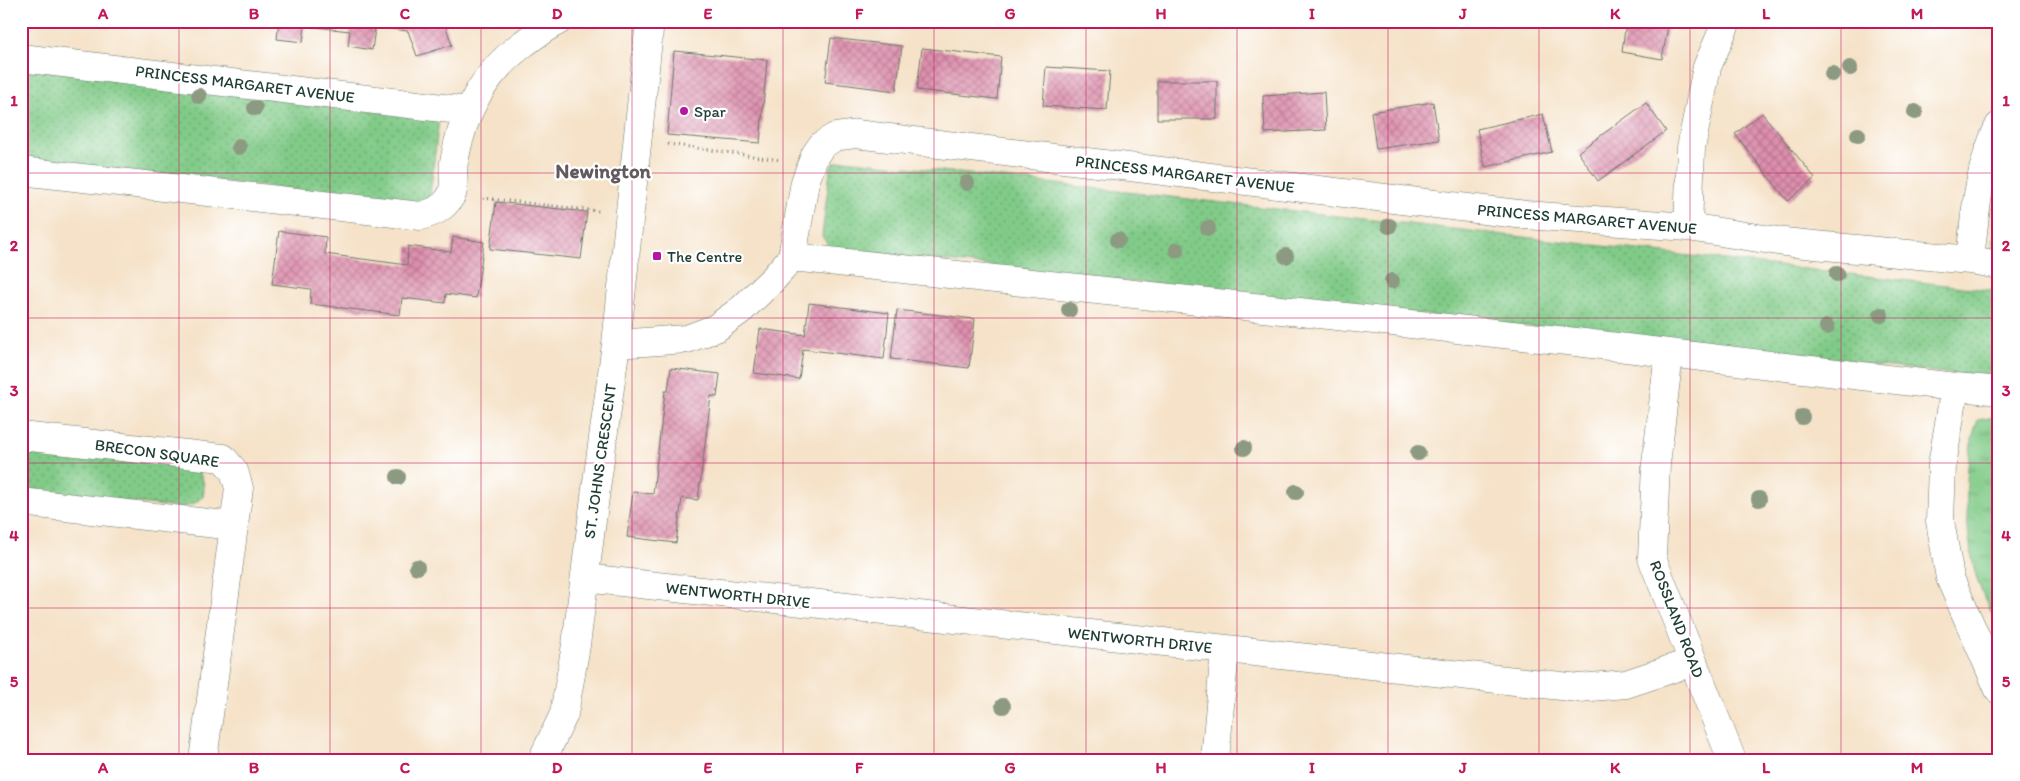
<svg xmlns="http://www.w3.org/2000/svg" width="2020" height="781" font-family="Itim,sans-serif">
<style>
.grass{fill:url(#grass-dots);stroke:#50845e}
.park{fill:url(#park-tufts);stroke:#50845e}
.building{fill:url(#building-cross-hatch)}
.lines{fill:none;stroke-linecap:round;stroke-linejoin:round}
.minor-casing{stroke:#6a7768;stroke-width:29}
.path{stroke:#6a7768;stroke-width:3;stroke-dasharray:1 4;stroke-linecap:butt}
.minor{stroke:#fff;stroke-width:28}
.tree{fill:#8d9a82}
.grid{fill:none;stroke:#c2185b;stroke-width:1;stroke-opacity:0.55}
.poi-dot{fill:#b5179e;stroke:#fff;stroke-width:2}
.labels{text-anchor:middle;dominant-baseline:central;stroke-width:4.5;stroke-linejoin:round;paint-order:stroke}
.street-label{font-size:16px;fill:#1f3d34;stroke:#fff}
.poi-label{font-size:16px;fill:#1f3d34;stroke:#fff;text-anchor:start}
.district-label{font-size:21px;font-weight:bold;fill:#625a5e;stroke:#fff}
.neatline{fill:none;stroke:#c2185b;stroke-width:2}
.grid-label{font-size:16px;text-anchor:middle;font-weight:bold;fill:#c2185b}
</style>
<defs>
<pattern id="grass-dots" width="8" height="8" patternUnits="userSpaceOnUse" patternTransform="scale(1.25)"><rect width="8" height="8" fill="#81cb88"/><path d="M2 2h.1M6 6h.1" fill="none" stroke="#69a670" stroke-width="1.8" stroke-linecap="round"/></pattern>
<pattern id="park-tufts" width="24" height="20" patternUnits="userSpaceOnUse" patternTransform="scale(1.25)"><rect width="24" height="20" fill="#81cb88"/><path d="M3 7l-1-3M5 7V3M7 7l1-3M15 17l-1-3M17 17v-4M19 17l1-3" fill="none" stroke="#69a670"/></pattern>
<pattern id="building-cross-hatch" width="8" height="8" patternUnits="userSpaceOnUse" patternTransform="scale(1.25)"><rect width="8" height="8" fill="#df8fad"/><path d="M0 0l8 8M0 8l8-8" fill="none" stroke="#b4768e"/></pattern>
</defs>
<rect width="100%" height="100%" fill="#fff"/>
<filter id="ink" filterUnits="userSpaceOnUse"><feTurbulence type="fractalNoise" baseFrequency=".02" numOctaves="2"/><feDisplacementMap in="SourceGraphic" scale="10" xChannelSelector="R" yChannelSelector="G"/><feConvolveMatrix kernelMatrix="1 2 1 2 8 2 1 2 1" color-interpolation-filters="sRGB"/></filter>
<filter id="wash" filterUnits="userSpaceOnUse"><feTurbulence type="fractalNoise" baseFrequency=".0096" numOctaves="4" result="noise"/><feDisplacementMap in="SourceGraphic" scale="20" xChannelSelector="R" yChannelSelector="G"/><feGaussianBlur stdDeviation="1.12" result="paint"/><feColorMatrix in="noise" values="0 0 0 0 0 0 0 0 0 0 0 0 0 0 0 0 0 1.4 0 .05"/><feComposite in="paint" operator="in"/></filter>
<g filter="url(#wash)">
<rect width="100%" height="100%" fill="#f5e2c8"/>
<path class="grass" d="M21,67l418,52 -9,76 -5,7 -10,1 -394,-44z
M845,160l1154,131v88l-1169,-131 -8,-12 8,-66 3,-7z
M21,445l169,19c12,9 16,18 13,33l-8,6 -13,5 -161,-19z"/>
<path class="park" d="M1999,212v38l-7,-2z
M1999,416v213c-8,-18 -19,-37 -24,-57 -10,-39 -13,-115 3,-152z"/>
<g id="blocks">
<path class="building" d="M279,21h97l-4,29 -24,-4 2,-15 -45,-5 -2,16 -26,-3z
M383,21h61l8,24 -35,11 -9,-25 -25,-3z
M1626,21h43l-7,38 -40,-7z
M831,38l71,8 -6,45 -71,-9z
M922,48l79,9 -4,42 -80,-9z
M674,51l93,9 -7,83 -93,-8z
M1046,67l64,4 -3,39 -64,-4z
M1157,81h60v38h-60z
M1324,92l2,38 -61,3 -2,-37z
M1433,102l6,38 -63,9 -5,-37z
M1646,103l20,28 -68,50 -20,-29z
M1762,113l53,65 -27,23 -53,-67z
M1543,114l9,38 -67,15 -8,-38z
M496,202l91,10 -6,47 -91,-10z
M279,231l47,6 -1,17 82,11 1,-19 43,6 2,-15 31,5 -8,56 -30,-4 -1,9 -43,-5 -2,17 -90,-11 1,-15 -39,-5z
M809,303l80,10 -5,46 -81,-10 -4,30 -45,-6 6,-44 45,6z
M897,310l78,9 -6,49 -78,-9z
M671,368l49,6 -3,23 -6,-1 -13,104 -16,-2 -6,45 -49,-6 6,-45 20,2 12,-103h3z"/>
</g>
</g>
<g filter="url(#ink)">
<use href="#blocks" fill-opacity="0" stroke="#6a7768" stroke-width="1"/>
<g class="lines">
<defs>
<path id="minor" d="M21,58l447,53
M21,171l400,45c13,-4 22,-7 30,-20 5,-9 1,-24 3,-34 9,-50 29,-88 69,-118 12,-9 22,-17 35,-23
M1688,227l3,-79 16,-81 20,-46
M792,257l775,84 388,46 36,3 8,-2
M1970,260c5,-45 8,-92 29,-134
M616,344l71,-5 29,-11 26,-19 32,-31 18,-21 13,-75 10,-27 7,-10 13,-8 21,-3 670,81 162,12 96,15 186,18 29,5
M1669,354l-13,110 -4,94 80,202
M1955,387l-13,78 -2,56 10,57 49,112
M21,436l202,22 11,13 5,17 -36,272
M21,502l213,24
M585,578l994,110 47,-4 66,-22
M542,760l22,-46 12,-69 20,-156 20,-145 34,-323
M1215,760l10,-110"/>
</defs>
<use href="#minor" class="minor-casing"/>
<path class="path" d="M668,144l113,16
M483,198l116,13"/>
<use href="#minor" class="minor"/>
</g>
<g class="tree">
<circle cx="1850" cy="68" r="8"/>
<circle cx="1832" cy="74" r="8"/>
<circle cx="199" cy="96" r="8"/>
<circle cx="255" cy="108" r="8"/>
<circle cx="1915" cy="112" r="8"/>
<circle cx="1858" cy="135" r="8"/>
<circle cx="239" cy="147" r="8"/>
<circle cx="967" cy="183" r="8"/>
<circle cx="1389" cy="226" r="8"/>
<circle cx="1208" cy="228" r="8"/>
<circle cx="1118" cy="240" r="8"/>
<circle cx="1177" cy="250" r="8"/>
<circle cx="1286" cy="256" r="8"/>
<circle cx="1837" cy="274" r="8"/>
<circle cx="1392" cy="281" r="8"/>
<circle cx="1069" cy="310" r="8"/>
<circle cx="1881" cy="315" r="8"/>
<circle cx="1827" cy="327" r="8"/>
<circle cx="1802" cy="417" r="8"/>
<circle cx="1244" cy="448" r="8"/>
<circle cx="1418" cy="453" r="8"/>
<circle cx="398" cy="477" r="8"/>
<circle cx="1296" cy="492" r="8"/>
<circle cx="1759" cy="499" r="8"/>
<circle cx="417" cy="567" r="8"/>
<circle cx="1003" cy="706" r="8"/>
</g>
</g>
<path class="grid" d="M179,21v739M330,21v739M481,21v739M632,21v739M783,21v739M934,21v739M1086,21v739M1237,21v739M1388,21v739M1539,21v739M1690,21v739M1841,21v739M21,173h1978M21,318h1978M21,463h1978M21,608h1978"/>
<g class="poi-dot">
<circle cx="684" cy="111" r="5"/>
<rect x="652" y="251" width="10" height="10" rx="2.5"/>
</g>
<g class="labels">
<g class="street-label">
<text transform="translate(245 84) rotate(7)">PRINCESS MARGARET AVENUE</text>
<text transform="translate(1185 174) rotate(7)">PRINCESS MARGARET AVENUE</text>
<text transform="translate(1587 219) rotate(5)">PRINCESS MARGARET AVENUE</text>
<text transform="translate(157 453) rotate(8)">BRECON SQUARE</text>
<text transform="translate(600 461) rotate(-82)">ST. JOHNS CRESCENT</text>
<text transform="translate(738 595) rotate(6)">WENTWORTH DRIVE</text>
<text transform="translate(1677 619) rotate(69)">ROSSLAND ROAD</text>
<text transform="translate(1140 640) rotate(6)">WENTWORTH DRIVE</text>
</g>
<g class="poi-label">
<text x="694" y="111">Spar</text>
<text x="667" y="256">The Centre</text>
</g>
<g class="district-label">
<text x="603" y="170">Newington</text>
</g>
</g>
<rect width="2020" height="781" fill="none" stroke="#fff" stroke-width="55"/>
<rect x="28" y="28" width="1964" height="726" class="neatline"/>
<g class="grid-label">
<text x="103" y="19">A</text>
<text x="254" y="19">B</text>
<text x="405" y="19">C</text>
<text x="557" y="19">D</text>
<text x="708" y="19">E</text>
<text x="859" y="19">F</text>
<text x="1010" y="19">G</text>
<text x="1161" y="19">H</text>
<text x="1312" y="19">I</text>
<text x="1463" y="19">J</text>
<text x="1615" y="19">K</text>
<text x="1766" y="19">L</text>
<text x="1917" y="19">M</text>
<text x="14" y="106">1</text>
<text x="2006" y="106">1</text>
<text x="14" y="251">2</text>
<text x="2006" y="251">2</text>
<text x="14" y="396">3</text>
<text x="2006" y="396">3</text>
<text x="14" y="541">4</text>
<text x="2006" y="541">4</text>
<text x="14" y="687">5</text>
<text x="2006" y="687">5</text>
<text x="103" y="773">A</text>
<text x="254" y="773">B</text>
<text x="405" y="773">C</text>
<text x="557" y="773">D</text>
<text x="708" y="773">E</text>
<text x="859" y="773">F</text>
<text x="1010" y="773">G</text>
<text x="1161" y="773">H</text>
<text x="1312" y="773">I</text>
<text x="1463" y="773">J</text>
<text x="1615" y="773">K</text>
<text x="1766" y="773">L</text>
<text x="1917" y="773">M</text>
</g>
</svg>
